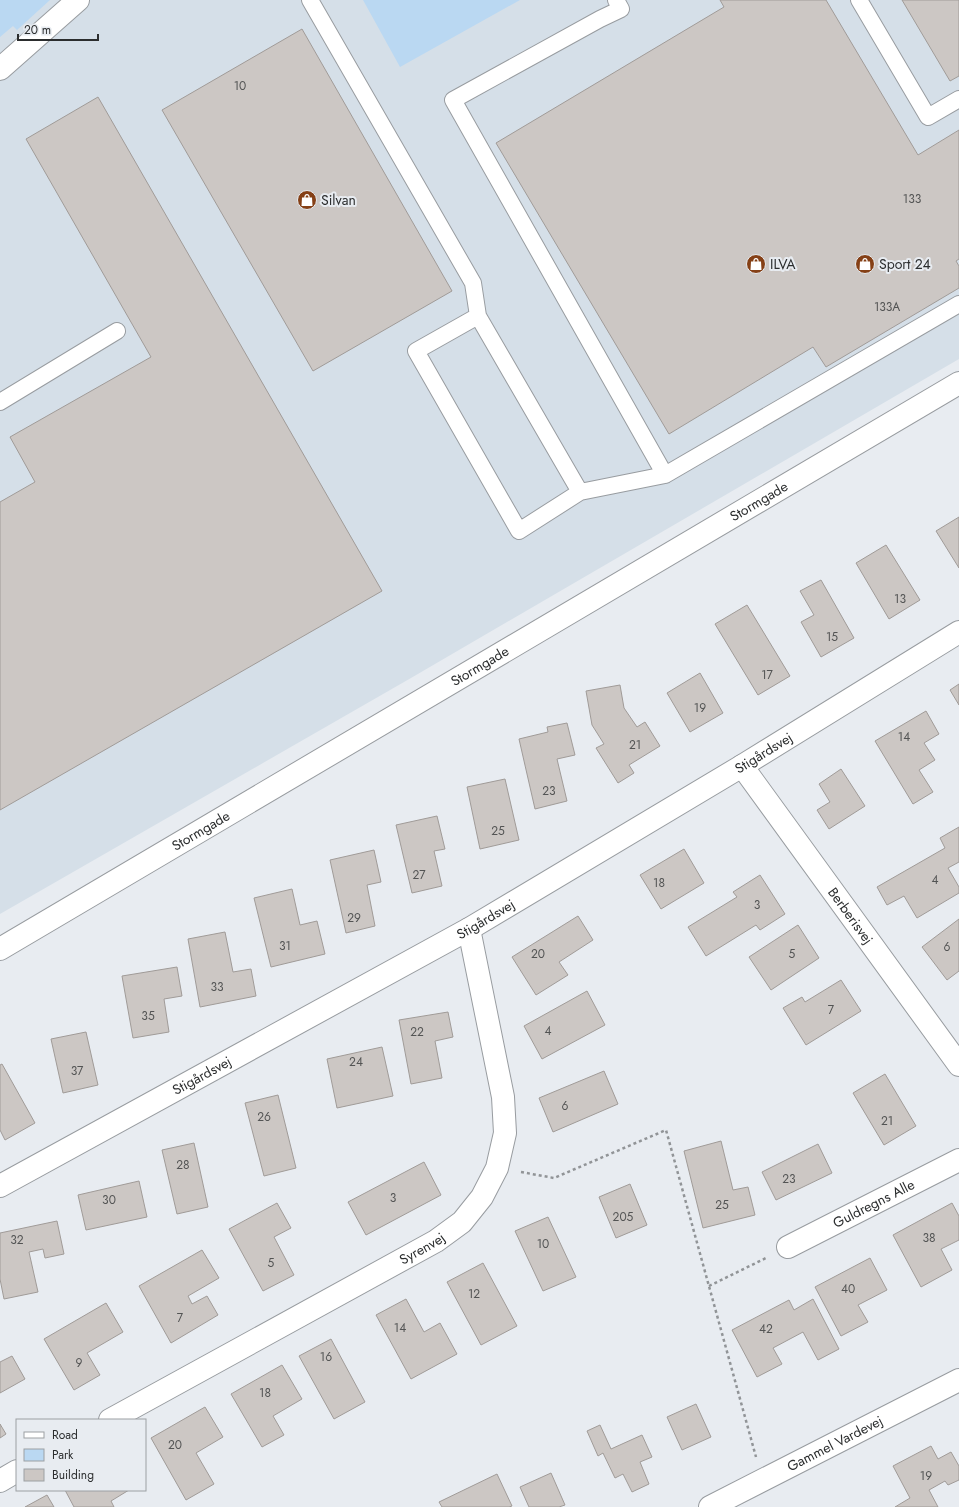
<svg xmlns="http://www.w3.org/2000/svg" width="959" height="1507" font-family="Jost,sans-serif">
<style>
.built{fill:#d5dfe8}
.green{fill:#bad8f2}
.building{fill:#ccc7c4;stroke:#a09b98}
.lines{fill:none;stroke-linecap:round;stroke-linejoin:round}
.service-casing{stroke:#989ca0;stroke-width:18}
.minor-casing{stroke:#989ca0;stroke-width:24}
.tertiary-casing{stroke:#989ca0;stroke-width:24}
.path{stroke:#919497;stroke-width:2.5;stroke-dasharray:3 3;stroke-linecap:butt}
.service{stroke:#fff;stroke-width:16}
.minor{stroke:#fff;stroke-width:22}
.tertiary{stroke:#fff;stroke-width:22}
.labels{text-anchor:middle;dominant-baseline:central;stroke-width:4;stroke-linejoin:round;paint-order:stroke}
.number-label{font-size:12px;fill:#535454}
.poi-label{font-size:14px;fill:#2b2d2e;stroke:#e8ecf1;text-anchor:start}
.street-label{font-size:14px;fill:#2b2d2e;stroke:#e8ecf1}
</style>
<rect width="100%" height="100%" fill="#e8ecf1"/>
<path class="built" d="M0,0h959v359l-548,319 -411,236z"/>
<path class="green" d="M0,0h50l-33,30 -4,-4 -13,11z
M363,0h157l-120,67z"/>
<path class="building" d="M720,0h106l92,155 41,-25v129l-3,2 3,5v22l-133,79 -13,-20 -144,87 -173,-291 228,-136z
M902,0h57v76l-9,5z
M302,29l150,262 -139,80 -151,-261z
M98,97l284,494 -382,219v-308l35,-20 -25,-45 141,-80 -125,-218z
M959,517v51l-23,-37z
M886,545l34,55 -31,19 -33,-56z
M821,580l33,58 -33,19 -20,-35 13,-7 -14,-24z
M747,605l43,71 -32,19 -43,-71z
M700,673l23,40 -33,19 -23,-39z
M959,684v21l-9,-15z
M620,685l4,23 13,19 8,-5 15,24 -31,19 5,8 -16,10 -22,-35 8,-4 -12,-19 -6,-34z
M926,711l13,23 -15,9 11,17 -16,10 14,22 -20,12 -38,-63z
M567,723l8,32 -18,4 10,42 -32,8 -16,-70 29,-7 -1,-5z
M841,769l24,37 -36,23 -12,-19 13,-8 -11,-18z
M505,779l14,61 -39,9 -13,-62z
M437,816l8,33 -11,2 8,35 -30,7 -16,-68z
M959,827v35l-11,6 11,19v6l-42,25 -13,-22 -17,9 -10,-18 68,-39 -5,-10z
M684,849l20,34 -43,26 -21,-34z
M374,850l7,32 -14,3 8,41 -29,7 -16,-73z
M760,875l25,39 -25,16 -4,-5 -50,31 -18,-29 49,-30 -4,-5z
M292,889l8,36 17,-4 8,33 -54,13 -17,-69z
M578,916l15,24 -34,22 9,13 -32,20 -24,-38z
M959,919v52l-12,9 -25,-33z
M798,925l21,33 -48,32 -22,-33z
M225,932l8,40 18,-3 5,27 -56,11 -12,-68z
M177,967l5,29 -18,3 5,33 -36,6 -11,-62z
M841,980l20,31 -55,34 -23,-37 19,-11 3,5z
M587,991l18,34 -63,34 -18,-33z
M448,1012l5,25 -18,4 7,37 -31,6 -12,-64z
M86,1032l12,53 -35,8 -12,-54z
M382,1047l11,49 -56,12 -10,-49z
M2,1064l33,59 -30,17 -5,-10v-65z
M604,1071l14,33 -65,28 -14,-34z
M885,1074l31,52 -32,19 -31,-52z
M278,1095l18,73 -32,8 -19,-73z
M721,1141l12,49 15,-3 7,28 -52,13 -19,-77z
M194,1143l14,64 -31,7 -15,-64z
M818,1144l14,29 -56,27 -14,-28z
M424,1162l17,33 -75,40 -18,-33z
M139,1181l8,36 -61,13 -8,-35z
M630,1184l17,41 -31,13 -17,-41z
M277,1203l14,25 -17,9 20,38 -31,16 -34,-62z
M952,1203l7,13v24l-18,9 11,21 -31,17 -28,-52z
M548,1217l28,60 -33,14 -28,-60z
M57,1221l7,33 -19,4 -2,-9 -14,3 9,40 -34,7 -4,-20v-46z
M202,1250l17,28 -31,18 4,8 15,-8 11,19 -47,28 -32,-57z
M870,1258l17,32 -29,15 10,17 -27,14 -26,-49z
M483,1263l34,63 -36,19 -34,-63z
M406,1299l18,33 16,-9 17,31 -46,25 -35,-64z
M813,1299l26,50 -21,11 -15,-28 -30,16 9,16 -25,13 -25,-47 57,-30 5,10z
M106,1303l17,29 -36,21 13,22 -26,15 -30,-51z
M331,1339l34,63 -31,17 -35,-63z
M12,1356l13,23 -25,14v-31z
M282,1365l20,34 -29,17 11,19 -22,12 -31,-53z
M696,1404l15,33 -29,13 -15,-33z
M205,1407l18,30 -27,16 18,31 -28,16 -35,-62z
M0,1424l6,10 -6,4z
M600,1425l11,24 31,-14 10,22 -12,5 9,22 -17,8 -9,-18 -8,4 -12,-25 -5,3 -11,-25z
M931,1446l7,13 13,-7 8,14v14l-11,5 -3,-4 -16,9 9,17h-43l15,-9 -17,-32z
M551,1473l14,32 -6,2h-30l-9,-20z
M497,1474l15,32 -3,1h-67l-3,-5z
M65,1490h64l-18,11 3,6h-40z
M47,1495l7,12h-29z"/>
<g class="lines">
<defs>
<path id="service" d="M310,0l163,283 5,33
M616,0l5,9 -21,10 -147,81 212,375 294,-171
M859,0l69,117 31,-18
M0,402l117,-71
M580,492l-102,-176 -62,35 103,180 61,-39 85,-17"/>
<g id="minor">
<path d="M0,69l78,-69"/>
<path id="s1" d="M742,766l217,299"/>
<path id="s2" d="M0,1186l469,-257 273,-163 217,-134"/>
<path id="s3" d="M788,1247l171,-87"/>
<path id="s4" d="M110,1420l326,-179 26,-19 20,-25 15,-29 8,-35 -2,-36 -34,-168"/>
<path d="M0,1481l17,-10"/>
</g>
<g id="tertiary">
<path id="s5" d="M0,949l959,-566"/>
<path id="s6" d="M710,1507l249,-127"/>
</g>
</defs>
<use href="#service" class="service-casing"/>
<use href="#minor" class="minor-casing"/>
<use href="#tertiary" class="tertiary-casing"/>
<path class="path" d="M521,1172l33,6 112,-48 90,327
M709,1286l57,-28"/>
<use href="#service" class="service"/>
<use href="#minor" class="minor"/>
<use href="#tertiary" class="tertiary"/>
</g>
<defs>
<symbol id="shop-disc" viewBox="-11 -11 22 22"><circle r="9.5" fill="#854016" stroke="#e8ecf1"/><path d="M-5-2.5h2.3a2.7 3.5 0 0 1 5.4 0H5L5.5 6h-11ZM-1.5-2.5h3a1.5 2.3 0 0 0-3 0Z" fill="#fff"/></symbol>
</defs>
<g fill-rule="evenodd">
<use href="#shop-disc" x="296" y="189" width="22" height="22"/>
<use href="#shop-disc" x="745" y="253" width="22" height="22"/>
<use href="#shop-disc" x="854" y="253" width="22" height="22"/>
</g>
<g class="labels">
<g class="number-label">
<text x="240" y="86">10</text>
<text x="912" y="199">133</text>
<text x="887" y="307">133A</text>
<text x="900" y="599">13</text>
<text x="832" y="637">15</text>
<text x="767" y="675">17</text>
<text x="700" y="708">19</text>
<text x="904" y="737">14</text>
<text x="635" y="745">21</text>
<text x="549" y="791">23</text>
<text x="498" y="831">25</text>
<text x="419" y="875">27</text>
<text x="935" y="880">4</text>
<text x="659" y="883">18</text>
<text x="757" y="905">3</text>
<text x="354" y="918">29</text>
<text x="285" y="946">31</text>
<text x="947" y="947">6</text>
<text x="538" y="954">20</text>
<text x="792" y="954">5</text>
<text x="217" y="987">33</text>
<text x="831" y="1010">7</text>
<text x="148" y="1016">35</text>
<text x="548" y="1031">4</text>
<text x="417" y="1032">22</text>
<text x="356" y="1062">24</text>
<text x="77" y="1071">37</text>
<text x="565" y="1106">6</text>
<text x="264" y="1117">26</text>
<text x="887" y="1121">21</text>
<text x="183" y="1165">28</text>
<text x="789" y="1179">23</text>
<text x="393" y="1198">3</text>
<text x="109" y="1200">30</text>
<text x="722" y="1205">25</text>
<text x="623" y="1217">205</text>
<text x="929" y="1238">38</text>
<text x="17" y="1240">32</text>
<text x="543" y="1244">10</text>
<text x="271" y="1263">5</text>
<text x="848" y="1289">40</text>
<text x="474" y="1294">12</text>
<text x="180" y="1318">7</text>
<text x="400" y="1328">14</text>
<text x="766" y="1329">42</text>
<text x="326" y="1357">16</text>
<text x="79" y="1363">9</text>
<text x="265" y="1393">18</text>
<text x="175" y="1445">20</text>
<text x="926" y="1476">19</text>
</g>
<g class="poi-label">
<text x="321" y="200">Silvan</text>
<text x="770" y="264">ILVA</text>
<text x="879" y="264">Sport 24</text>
</g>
<g class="street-label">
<text stroke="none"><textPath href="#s5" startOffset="881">Stormgade</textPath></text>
<text stroke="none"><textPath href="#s5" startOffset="557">Stormgade</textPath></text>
<text stroke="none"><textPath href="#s2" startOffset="878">Stigårdsvej</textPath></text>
<text stroke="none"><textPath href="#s5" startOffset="233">Stormgade</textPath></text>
<text stroke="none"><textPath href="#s1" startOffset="185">Berberisvej</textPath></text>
<text stroke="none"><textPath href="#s2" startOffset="554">Stigårdsvej</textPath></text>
<text stroke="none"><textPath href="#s2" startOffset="230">Stigårdsvej</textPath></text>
<text stroke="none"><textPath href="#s3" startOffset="96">Guldregns Alle</textPath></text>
<text stroke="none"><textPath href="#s4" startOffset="356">Syrenvej</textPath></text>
<text stroke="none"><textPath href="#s6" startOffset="140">Gammel Vardevej</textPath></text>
</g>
</g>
<rect x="16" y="1419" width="130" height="72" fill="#e8ecf1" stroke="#9ca0a3"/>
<rect x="24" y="1432" width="20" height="6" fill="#ffffff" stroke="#9ca0a3"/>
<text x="52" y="1439" font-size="12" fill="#2b2d2e">Road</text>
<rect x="24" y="1449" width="20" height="12" fill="#bad8f2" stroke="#9ca0a3"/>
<text x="52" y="1459" font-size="12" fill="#2b2d2e">Park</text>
<rect x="24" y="1469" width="20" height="12" fill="#ccc7c4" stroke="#9ca0a3"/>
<text x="52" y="1479" font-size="12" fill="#2b2d2e">Building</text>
<path d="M18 34v6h80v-6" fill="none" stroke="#2b2d2e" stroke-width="2"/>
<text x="24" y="34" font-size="12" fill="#2b2d2e" stroke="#e8ecf1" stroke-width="3" paint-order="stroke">20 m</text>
</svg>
